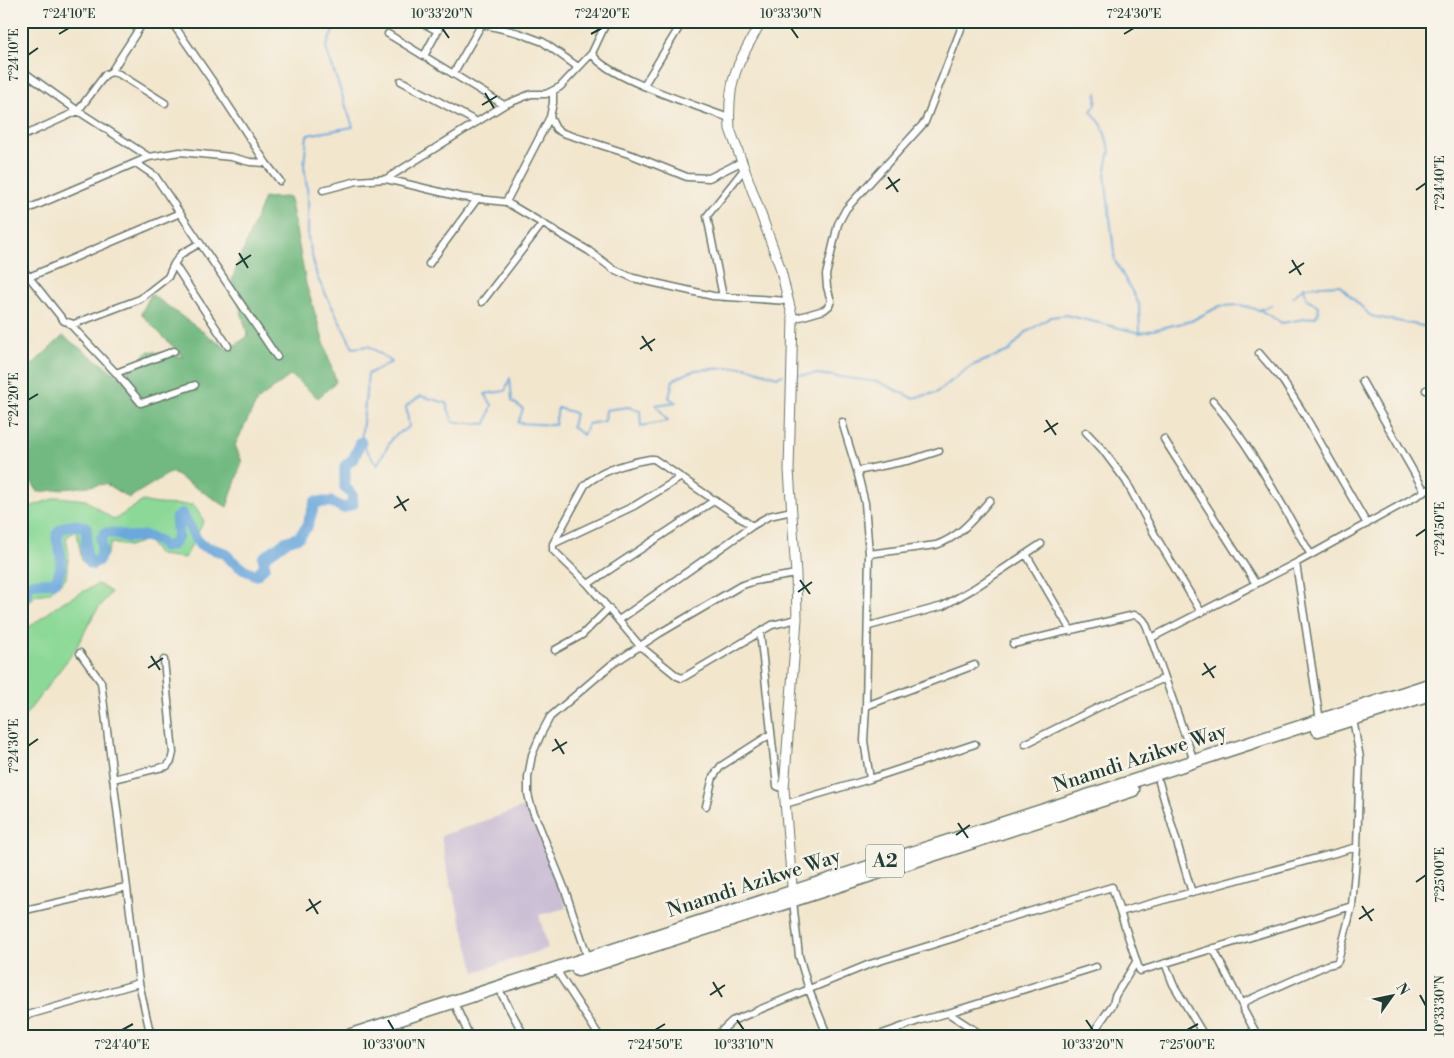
<svg xmlns="http://www.w3.org/2000/svg" width="1454" height="1058" font-family="'Libre Bodoni',serif">
<style>
.industrial{fill:#cbbfd5}
.green{fill:#8cd997;stroke:#568b66}
.forest{fill:#71b980;stroke:#487b5a}
.lines{fill:none;stroke-linecap:round;stroke-linejoin:round}
.stream{stroke:#6ba8dd;stroke-width:2}
.river{stroke:#6ba8dd;stroke-width:11}
.street-casing{stroke:#69786a;stroke-width:9}
.secondary-casing{stroke:#69786a;stroke-width:11}
.highway-casing{stroke:#69786a;stroke-width:15}
.street{stroke:#fff;stroke-width:6}
.secondary{stroke:#fff;stroke-width:9}
.highway{stroke:#fff;stroke-width:12}
.ticks{fill:none;stroke:#1f3d34;stroke-width:2}
.labels{text-anchor:middle;dominant-baseline:central;stroke-width:5;stroke-linejoin:round;paint-order:stroke}
.shield{fill:#f7f3e8;stroke:#60746a;stroke-width:1}
.shield-label{font-size:19px;font-weight:bold;fill:#1f3d34}
.street-label{font-size:20px;fill:#1f3d34;stroke:#f7f3e8}
.neatline{fill:none;stroke:#1f3d34;stroke-width:2}
.ticks-label{font-size:12px;text-anchor:middle;fill:#1f3d34}
</style>
<rect width="100%" height="100%" fill="#f7f3e8"/>
<filter id="ink" filterUnits="userSpaceOnUse"><feTurbulence type="fractalNoise" baseFrequency=".02" numOctaves="2"/><feDisplacementMap in="SourceGraphic" scale="10" xChannelSelector="R" yChannelSelector="G"/><feConvolveMatrix kernelMatrix="1 2 1 2 8 2 1 2 1" color-interpolation-filters="sRGB"/></filter>
<filter id="wash" filterUnits="userSpaceOnUse"><feTurbulence type="fractalNoise" baseFrequency=".0096" numOctaves="4" result="noise"/><feDisplacementMap in="SourceGraphic" scale="20" xChannelSelector="R" yChannelSelector="G"/><feGaussianBlur stdDeviation="1.12" result="paint"/><feColorMatrix in="noise" values="0 0 0 0 0 0 0 0 0 0 0 0 0 0 0 0 0 1.4 0 .05"/><feComposite in="paint" operator="in"/></filter>
<g filter="url(#wash)">
<rect width="100%" height="100%" fill="#f2e6cd"/>
<path class="industrial" d="M527,806l29,66 10,36 -27,7 9,33 -73,24 -28,-102 -6,-34z"/>
<path class="green" d="M58,497l28,3 28,20 29,-19c16,5 34,3 51,4l10,16 -19,37 -26,-3 -12,-15 -19,6 -17,-3 -5,14 -13,13 -11,-9 -6,-31 -10,8 3,15 -3,25 -17,15 -14,2 -10,13 -4,-2v-96z
M98,584l13,8 -17,22 -19,36 -51,67 -3,13v-99l7,-3 35,-26z"/>
<path class="forest" d="M290,197l16,87 30,98 -18,16 -27,-23 -34,26 -22,44 7,17 -15,45 -56,-35 -42,26 -23,-14 -68,8 -17,-27v-90l42,-39 57,41 29,-26 34,6 -42,-43 10,-20 77,56 20,-14 -16,-57 32,-81z"/>
<g class="lines">
<path class="stream" d="M337,21l-11,27 27,79 -46,8 -3,30 4,31v42l9,39 36,71 16,-2 23,16 -24,12 -7,68 16,23 16,-28 16,-10 -3,-21 15,-10 25,7 7,19 33,2 6,-19 -7,-11 20,-3 5,-13 2,23 11,8 -5,14 37,2 3,-17 17,5 -3,14 11,8 5,-11 17,-3 1,-11 22,-3 12,4 1,15 27,-5 -12,-16 20,-3 -7,-4 4,-18 22,-10 51,-3 31,10 6,-2
M1097,93l-1,11 -5,7 11,14 8,25 -5,25 10,86 24,43 1,29
M1293,297l11,-10 35,-2 32,31 62,12
M1260,310l22,13 33,-6 4,-6 -1,-5 -12,-8 -2,-11
M797,375l20,-1 62,8 33,16 24,-5 35,-27 38,-15 16,-18 26,-16 15,-2 74,18 51,-12 29,-15 20,-1 19,5 13,-5"/>
<path class="river" d="M21,599l4,-2 3,-12c9,-4 18,-1 27,-3 6,-10 8,-23 4,-35 0,-2 -2,-5 -2,-8 0,-15 19,-15 29,-12 3,15 -5,21 5,37l8,-4 3,-9 -1,-12 4,-6h10l12,4 18,-1 12,4 8,7 7,-2 6,-8 -2,-19 6,-4 18,31 25,8 6,7 12,9 13,6 9,-9 -2,-8 22,-16 14,-5 8,-10 8,-25h17l11,6 10,-4 -1,-9 -7,-8v-21l9,-8 7,-16"/>
</g>
</g>
<g filter="url(#ink)">
<g class="lines">
<defs>
<path id="street" d="M171,21l40,58 55,84
M419,21l19,10
M482,24l37,9 24,9 35,25
M388,34l116,71
M592,53c9,23 111,55 137,65
M424,56l19,-35
M21,70l57,41 71,46
M111,72l33,-51
M453,74l30,-52
M401,81l76,41
M644,85l39,-64
M553,92v11l-3,14 6,12 7,4 69,22 55,22 22,1 34,-17
M21,137l57,-26 27,-36 6,-3 8,2 46,29
M386,179l118,-74 27,-11h15l14,-7 32,-34 15,-32
M323,190l34,-9 29,-2 75,18 45,5 83,49 24,18 20,9 80,18 75,5
M506,202l44,-85
M21,212l128,-55 31,-5 51,5 19,5 16,1 14,18
M200,243l77,114
M174,264l54,82
M429,264l48,-65
M21,267l43,54 10,3 66,-25 28,-22 6,-13 7,-10 19,-11 -45,-67 -19,-13
M29,277l151,-64
M723,297l-16,-81 38,-48
M482,302l60,-78
M793,319l31,-9 5,-4 2,-5 -4,-14 -1,-12 12,-51 8,-15 79,-87 39,-101
M69,323l47,50 25,30 54,-18
M1259,353l24,28 21,33 63,110
M116,373l58,-22
M1362,381l63,111
M1426,390l7,4
M1213,401c39,46 67,101 98,154
M842,422l15,49 8,32 4,51 -3,152
M1086,432l16,17 24,32 29,54 46,77
M1164,439l92,145
M857,471l54,-11 28,-9
M752,526l-98,-67h-4c-23,4 -48,11 -65,26l-32,59v6l35,34 52,62 37,30 5,2 4,-2 86,-51 25,-6
M553,544l81,-38 46,-28
M869,554l67,-9c24,-8 38,-27 54,-45
M1026,554l45,77
M1296,563l24,158
M588,584l127,-84
M619,620l133,-94 17,-10 23,-5
M869,626l74,-20 30,-17 68,-45
M760,632l17,154 7,3
M1151,638l145,-75 137,-76
M1013,644l121,-29c12,2 13,13 17,23l43,123
M555,650l27,-15 27,-27
M80,653l21,29 38,301 12,54
M1025,744l74,-37 66,-29
M113,779l54,-13 4,-5 2,-8 -9,-93
M870,779l-6,-38 2,-35 109,-41
M1159,782l33,111
M785,804l85,-25 105,-35
M706,806l7,-29 8,-11 50,-32
M793,901l6,55 10,34 19,47
M1352,906l-212,65 -1,-2 -19,-57 237,-65
M21,911l105,-24
M1213,948l30,59
M588,958l-23,-68 -34,-84 -3,-12v-17l4,-22 9,-21 9,-17 61,-52 49,-32 80,-47 15,-5 41,-7
M1165,963l8,21 32,53
M558,968l2,8 40,61
M502,995l23,42
M457,1009l13,28
M948,1013l37,24
M21,1017l118,-34
M715,1037l17,-16 138,-57 84,-26 47,-18 111,-33 8,25
M874,1037l47,-17 27,-7 148,-46
M1090,1037l23,-33 2,-8 21,-34
M1251,1037l5,-2v-2l-13,-24 1,-7 83,-37 9,-2 2,-2 14,-55 5,-59 3,-89 -7,-39"/>
<path id="secondary" d="M761,21c-8,17 -21,36 -26,53 -6,18 -6,37 -5,55l50,138 13,52 -4,151 7,104 1,45 -13,170 9,109"/>
<path id="highway" d="M1318,730l109,-35 6,1
M578,970l555,-180
M345,1037l1081,-351 7,-1"/>
</defs>
<use href="#street" class="street-casing"/>
<use href="#secondary" class="secondary-casing"/>
<use href="#highway" class="highway-casing"/>
<use href="#street" class="street"/>
<use href="#secondary" class="secondary"/>
<use href="#highway" class="highway"/>
</g>
</g>
<path class="ticks" d="M442,28l7,10M791,28l7,10M59,34l10,-6M591,34l11,-6M1124,34l10,-6M28,55l10,-7M485,93l9,15M482,105l15,-9M888,177l10,15M886,189l14,-10M1416,190l10,-7M239,253l9,15M1292,260l9,15M236,265l15,-10M1289,273l15,-10M642,336l10,15M640,349l15,-10M28,400l10,-6M1046,420l10,15M1044,432l14,-9M397,496l9,15M394,508l15,-9M1416,536l10,-7M800,580l10,14M798,592l14,-10M151,656l9,14M1204,663l10,15M148,668l15,-10M1202,675l14,-9M555,739l9,15M28,746l10,-7M552,751l15,-9M958,823l10,15M956,835l14,-10M1416,882l10,-7M309,899l9,15M1362,906l10,15M306,911l15,-10M1359,919l15,-10M713,982l9,15M710,995l15,-10M1420,995l6,11M388,1020l6,10M737,1020l7,10M1086,1020l7,10M122,1030l11,-6M655,1030l10,-6M1187,1030l11,-6"/>
<g class="labels">
<rect class="shield" x="866" y="844.5" width="38" height="33" rx="4"/>
<g class="shield-label">
<text x="885" y="861">A2</text>
</g>
<g class="street-label">
<text transform="translate(1140 759) rotate(-18)">Nnamdi Azikwe Way</text>
<text transform="translate(754 884) rotate(-18)">Nnamdi Azikwe Way</text>
</g>
</g>
<rect width="1454" height="1058" fill="none" stroke="#f7f3e8" stroke-width="55"/>
<g transform="translate(1392 996) rotate(57)" stroke="#f7f3e8" stroke-width="4" paint-order="stroke">
<path d="M0-4L9 19L0 12L-9 19Z" fill="#1f3d34"/>
<text y="-8" font-size="14" font-weight="bold" text-anchor="middle" fill="#1f3d34">N</text>
</g>
<rect x="28" y="28" width="1398" height="1002" class="neatline"/>
<g class="ticks-label">
<text x="69" y="18">7°24'10"E</text>
<text x="442" y="18">10°33'20"N</text>
<text x="602" y="18">7°24'20"E</text>
<text x="791" y="18">10°33'30"N</text>
<text x="1134" y="18">7°24'30"E</text>
<text transform="translate(14 55) rotate(-90)" y="4">7°24'10"E</text>
<text transform="translate(1440 183) rotate(-90)" y="4">7°24'40"E</text>
<text transform="translate(14 400) rotate(-90)" y="4">7°24'20"E</text>
<text transform="translate(1440 529) rotate(-90)" y="4">7°24'50"E</text>
<text transform="translate(14 746) rotate(-90)" y="4">7°24'30"E</text>
<text transform="translate(1440 875) rotate(-90)" y="4">7°25'00"E</text>
<text transform="translate(1440 1006) rotate(-90)" y="4">10°33'30"N</text>
<text x="122" y="1049">7°24'40"E</text>
<text x="394" y="1049">10°33'00"N</text>
<text x="655" y="1049">7°24'50"E</text>
<text x="744" y="1049">10°33'10"N</text>
<text x="1093" y="1049">10°33'20"N</text>
<text x="1187" y="1049">7°25'00"E</text>
</g>
</svg>
